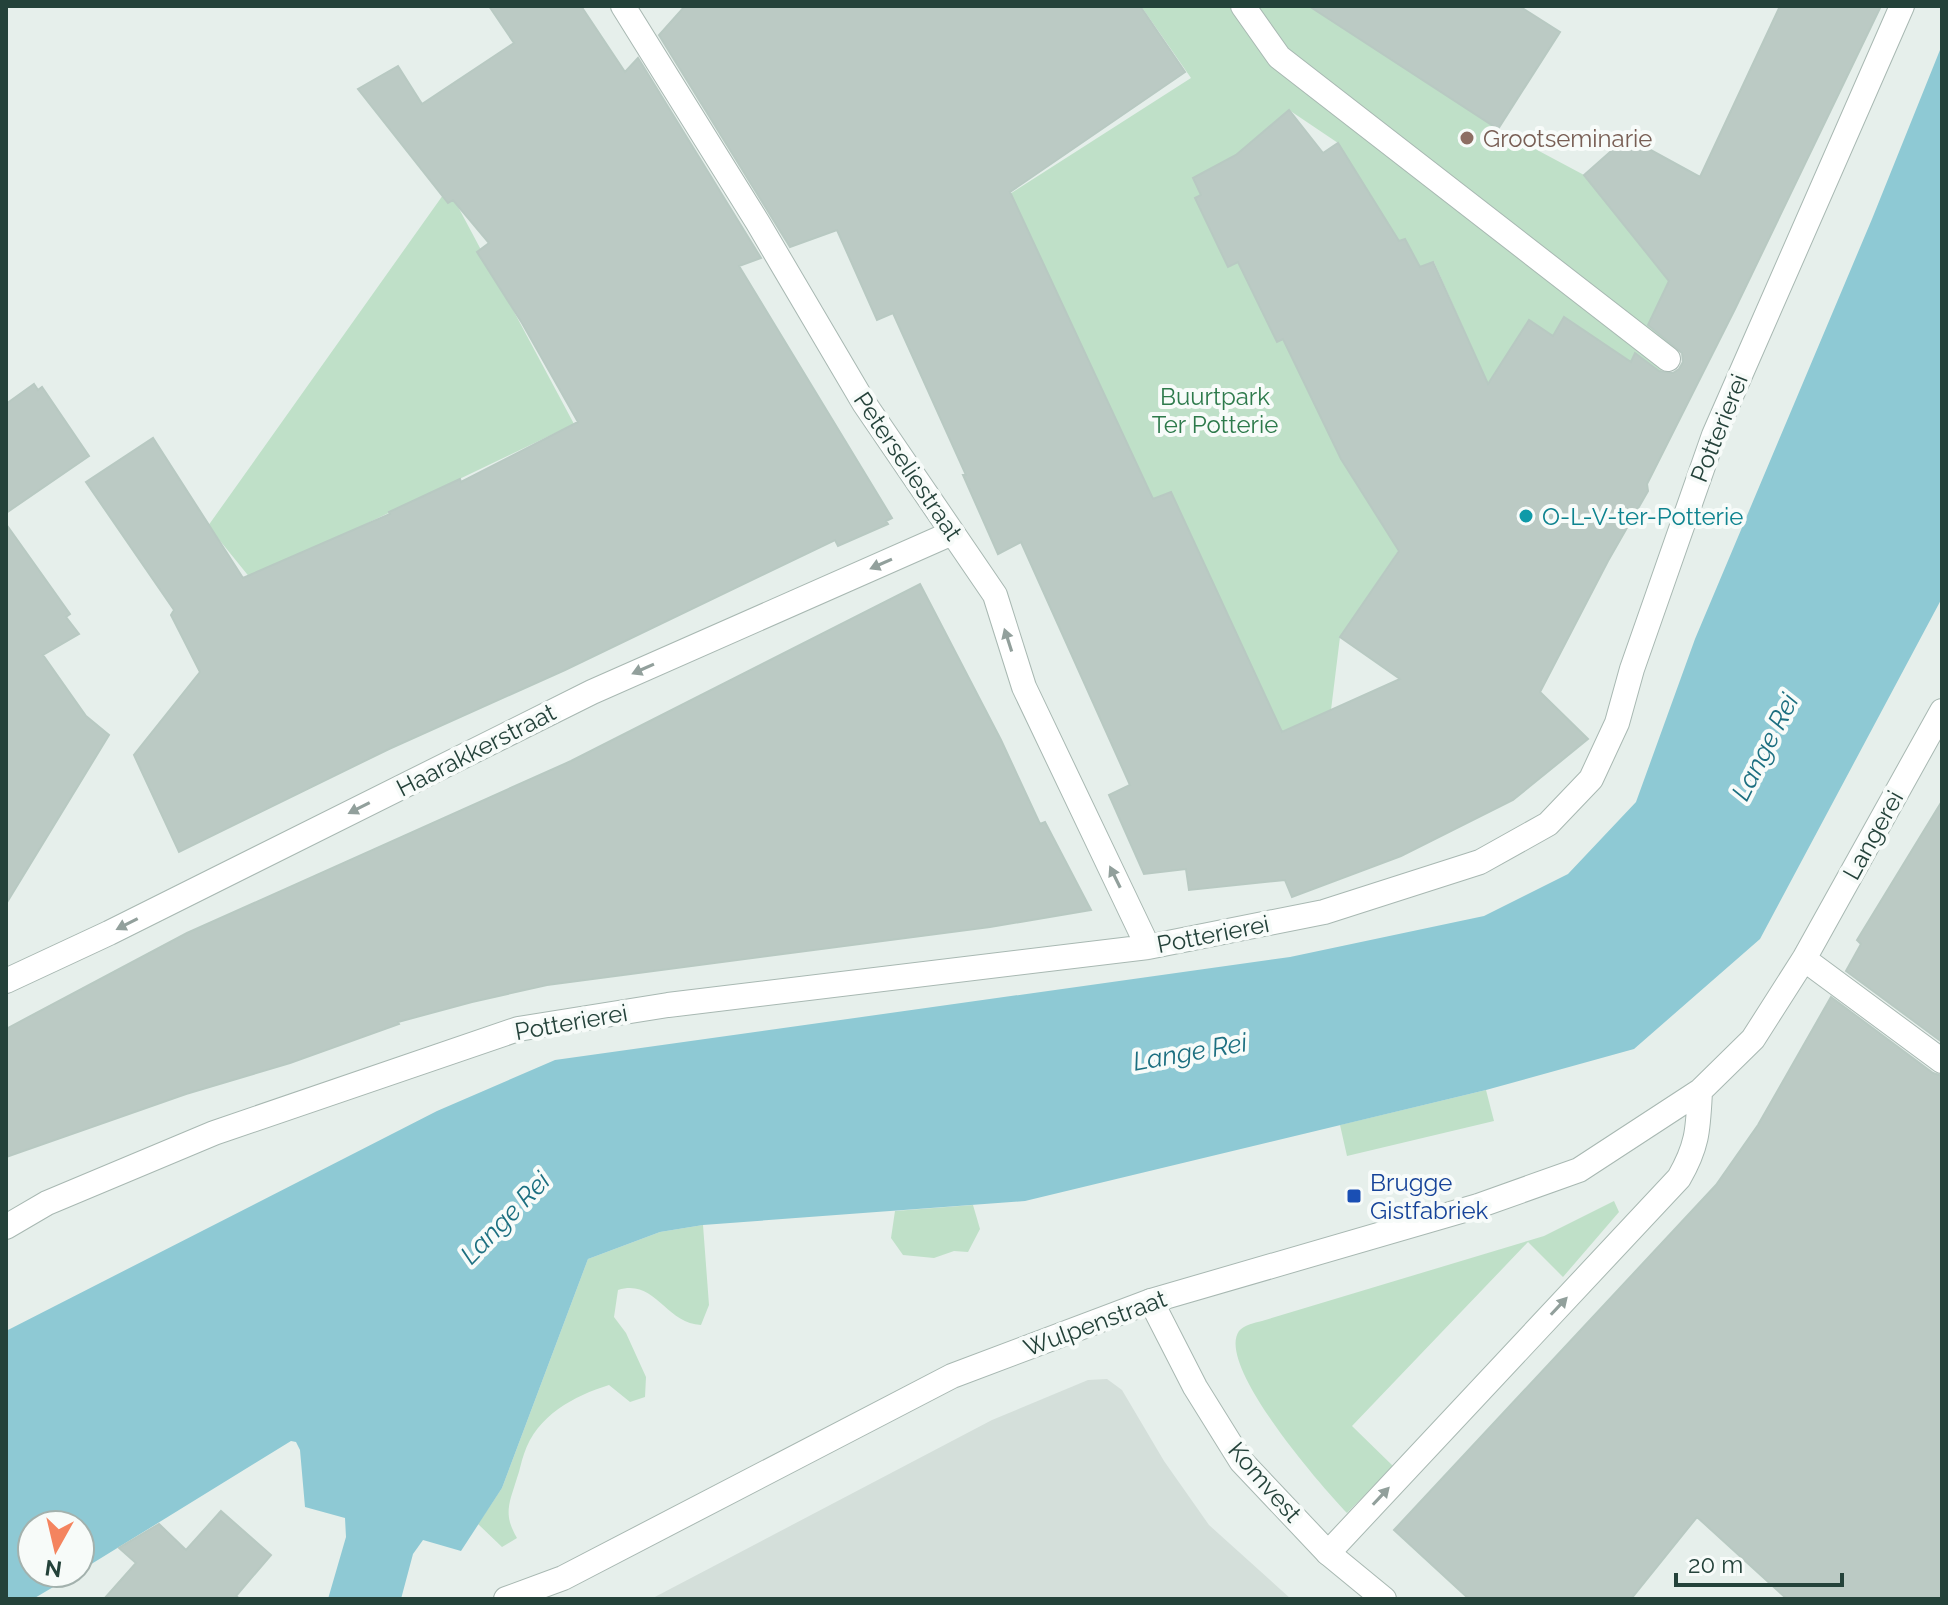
<svg xmlns="http://www.w3.org/2000/svg" width="1948" height="1605" font-family="Raleway,sans-serif">
<style>
.built{fill:#d4dfda}
.green{fill:#bfe0c8}
.water{fill:#8ec9d4}
.building{fill:#bbcac4;stroke:#b8c9c2;stroke-width:2}
.lines{fill:none;stroke-linecap:round;stroke-linejoin:round}
.pedestrian-casing{stroke:#a8b8b2;stroke-width:26}
.minor-casing{stroke:#a8b8b2;stroke-width:26}
.tertiary-casing{stroke:#a8b8b2;stroke-width:26}
.pedestrian{stroke:#fff;stroke-width:24}
.minor{stroke:#fff;stroke-width:24}
.tertiary{stroke:#fff;stroke-width:24}
.oneway{fill:#92a09c}
.education-dot{fill:#8d6e63;stroke:#f7fbf9;stroke-width:3}
.culture-dot{fill:#0f9aa8;stroke:#f7fbf9;stroke-width:3}
.transit-dot{fill:#1a4fb4;stroke:#f7fbf9;stroke-width:3}
.labels{text-anchor:middle;dominant-baseline:central;stroke-width:8;stroke-linejoin:round;paint-order:stroke}
.education-label{font-size:24px;fill:#785e54;stroke:#f7fbf9;text-anchor:start}
.park-label{font-size:24px;fill:#2d7a4b;stroke:#f7fbf9}
.street-label{font-size:24px;fill:#24423a;stroke:#f7fbf9}
.culture-label{font-size:24px;fill:#0d838f;stroke:#f7fbf9;text-anchor:start}
.transit-label{font-size:24px;fill:#164399;stroke:#f7fbf9;text-anchor:start}
.water-label{font-size:26px;font-style:italic;fill:#1c6f80;stroke:#f7fbf9}
</style>
<rect width="100%" height="100%" fill="#e6efeb"/>
<path class="built" d="M1107,1379l15,11 42,71 45,64 82,74h-640l341,-179 96,-40z"/>
<path class="green" d="M1141,6h168l189,123 86,46 85,106 5,65 -25,49 -85,-77 -11,18 -21,-14 -44,62 -54,-122 -14,5 -15,-28 -6,2 -61,-98 -49,-33 -53,45 -43,23 8,17 -5,4 32,68 10,-5 39,79 6,-2 58,120 42,67 22,15 -65,96 -9,73 -49,22 -111,-240 -18,7 -173,-286 211,-135z
M448,188l126,236 -323,155 -43,-53z
M1486,1090l8,31 -147,35 -7,-31z
M1614,1201l5,11 -56,65 -35,-35 -176,184 41,40 -46,47c-24,-25 -132,-148 -108,-182 5,-6 15,-8 23,-10l282,-85z
M973,1205l7,24 -12,23 -14,-1 -20,7 -31,-3 -12,-17 4,-27z
M703,1225l6,80 -8,20c-36,-2 -46,-47 -83,-35l-4,27 12,16 20,44 -1,20 -15,5 -21,-17c-35,11 -72,30 -85,69 -3,8 -4,16 -7,24 -8,26 -14,36 0,60l-15,9 -24,-23 24,-36 86,-229 72,-27z"/>
<path class="water" d="M1942,45v553l-182,341 -126,110 -148,41 -461,111 -322,24 -43,7 -72,27 -86,229 -41,63 -38,-11 -10,14 -12,45h-73l18,-62 -1,-19 -40,-11 -5,-57 -4,-8 -5,-1 -211,130v-46h-48v48h45l-44,26h-27v-268l431,-220 118,-51 735,-103 194,-41 84,-42 68,-72 59,-163 177,-420z"/>
<path class="building" d="M489,6h92l44,66 13,-14 123,200 -22,8 153,252 -6,3 2,3 -50,22 -3,-6 -270,130 -176,79 -210,103 -45,-97 66,-83 -29,-57 3,-5 -88,-128 67,-44 90,140 147,-64 -1,-2 71,-33 1,3 117,-60 -56,-99 -45,-71 12,-9 -36,-43 -5,3 -90,-114 40,-23 24,38 92,-61z
M685,6h455l45,66 -175,120 143,307 18,-7 111,240 118,-53 -60,-42 59,-86 -58,-92 -58,-120 -6,3 -39,-80 -10,5 -33,-69 6,-3 -8,-17 43,-23 53,-45 34,43 15,-10 61,98 6,-2 15,28 13,-5 55,122 41,-64 24,16 11,-19 67,45 4,-9 24,18 14,2 6,-4 4,-7 -1,-9 -34,-28 21,-44 -85,-106 43,-38 73,40 80,-171h101l-146,303 -88,175 1,7 -40,70 -68,131 48,47 -75,61 -112,56 -109,41 -7,-17 -96,10 -3,-21 -42,5 -35,-79 21,-10 -109,-243 -23,12 -35,-79h3l-73,-162 -16,7 -40,-90 -47,17 -131,-212z
M1309,6h210l41,26 -62,97z
M34,384l4,6 4,-3 47,69 -83,57v-109z
M6,524l64,90 -4,3 13,17 -36,21 43,61 23,19 -103,169z
M920,584l81,156 39,84 5,-2 46,88 -101,17 -443,58 -75,17 -74,20 1,2 -109,39 -104,31 -180,63v-128l181,-96 384,-172z
M1942,801v241l-96,-71 15,-27 -4,-4z
M1831,997l102,76 9,3v523h-155l-90,-82 -66,82h-162l-75,-69 322,-345 42,-60z
M221,1511l50,44 -35,41 4,3h-136l32,-36 -17,-15 40,-24 27,26z"/>
<g class="lines">
<defs>
<path id="pedestrian" d="M1243,6l36,51 389,302"/>
<path id="minor" d="M623,6l135,217 106,180 131,192 29,92 124,260
M1804,959l138,102
M6,981l103,-48 483,-241 360,-159
M6,1227l41,-24 167,-70 304,-104 150,-24 480,-58 176,-35 156,-50 68,-38 43,-45 26,-56 15,-54 82,-234 188,-429
M1151,1301l327,-95 101,-36 121,-79 53,-52 51,-80 138,-248
M1328,1553l351,-375c19,-33 19,-49 21,-87"/>
<path id="tertiary" d="M506,1599l57,-21 389,-202 199,-75 44,86 46,74 87,92 56,46"/>
</defs>
<use href="#pedestrian" class="pedestrian-casing"/>
<use href="#minor" class="minor-casing"/>
<use href="#tertiary" class="tertiary-casing"/>
<use href="#pedestrian" class="pedestrian"/>
<use href="#minor" class="minor"/>
<use href="#tertiary" class="tertiary"/>
</g>
<defs><path id="oneway-solid" d="M-6-.8H1V-3.2L6.5 0L1 3.2V.8H-6Z" transform="scale(2)"/></defs>
<g class="oneway">
<use href="#oneway-solid" transform="translate(881 564) rotate(156)"/>
<use href="#oneway-solid" transform="translate(1008 640) rotate(-108)"/>
<use href="#oneway-solid" transform="translate(643 669) rotate(156)"/>
<use href="#oneway-solid" transform="translate(359 808) rotate(153)"/>
<use href="#oneway-solid" transform="translate(1115 877) rotate(-116)"/>
<use href="#oneway-solid" transform="translate(127 924) rotate(153)"/>
<use href="#oneway-solid" transform="translate(1559 1306) rotate(-47)"/>
<use href="#oneway-solid" transform="translate(1381 1496) rotate(-47)"/>
</g>
<circle class="education-dot" cx="1467" cy="138" r="8"/>
<circle class="culture-dot" cx="1526" cy="516" r="8"/>
<rect class="transit-dot" x="1346" y="1188" width="16" height="16" rx="4"/>
<g class="labels">
<g class="education-label">
<text x="1483" y="138">Grootseminarie</text>
</g>
<g class="park-label">
<text x="1215" y="396">Buurtpark<tspan x="1215" dy="28">Ter Potterie</tspan></text>
</g>
<g class="street-label">
<text transform="translate(1719 428) rotate(-68)">Potterierei</text>
<text transform="translate(908 466) rotate(56)">Peterseliestraat</text>
<text transform="translate(476 750) rotate(-27)">Haarakkerstraat</text>
<text transform="translate(1873 835) rotate(-61)">Langerei</text>
<text transform="translate(1213 934) rotate(-11)">Potterierei</text>
<text transform="translate(571 1022) rotate(-10)">Potterierei</text>
<text transform="translate(1095 1323) rotate(-20)">Wulpenstraat</text>
<text transform="translate(1265 1482) rotate(49)">Komvest</text>
</g>
<g class="culture-label">
<text x="1542" y="516">O-L-V-ter-Potterie</text>
</g>
<g class="transit-label">
<text x="1370" y="1182">Brugge<tspan x="1370" dy="28">Gistfabriek</tspan></text>
</g>
<g class="water-label">
<text transform="translate(1765 747) rotate(-63)">Lange Rei</text>
<text transform="translate(1190 1052) rotate(-10)">Lange Rei</text>
<text transform="translate(505 1218) rotate(-46)">Lange Rei</text>
</g>
</g>
<rect width="1948" height="1605" fill="none" stroke="#24423a" stroke-width="16"/>
<g transform="translate(56 1549) rotate(188)"><circle r="38" fill="#f7fbf9" stroke="#a3b1ad" stroke-width="2"/>
<path d="M0-6L14 30L0 20L-14 30Z" fill="#f4845f"/>
<text y="-12" font-size="22" font-weight="bold" text-anchor="middle" fill="#24423a">N</text>
</g>
<path d="M1676 1573v12h166v-12" fill="none" stroke="#24423a" stroke-width="4"/>
<text x="1688" y="1573" font-size="24" fill="#24423a" stroke="#f7fbf9" stroke-width="6" paint-order="stroke">20 m</text>
</svg>
